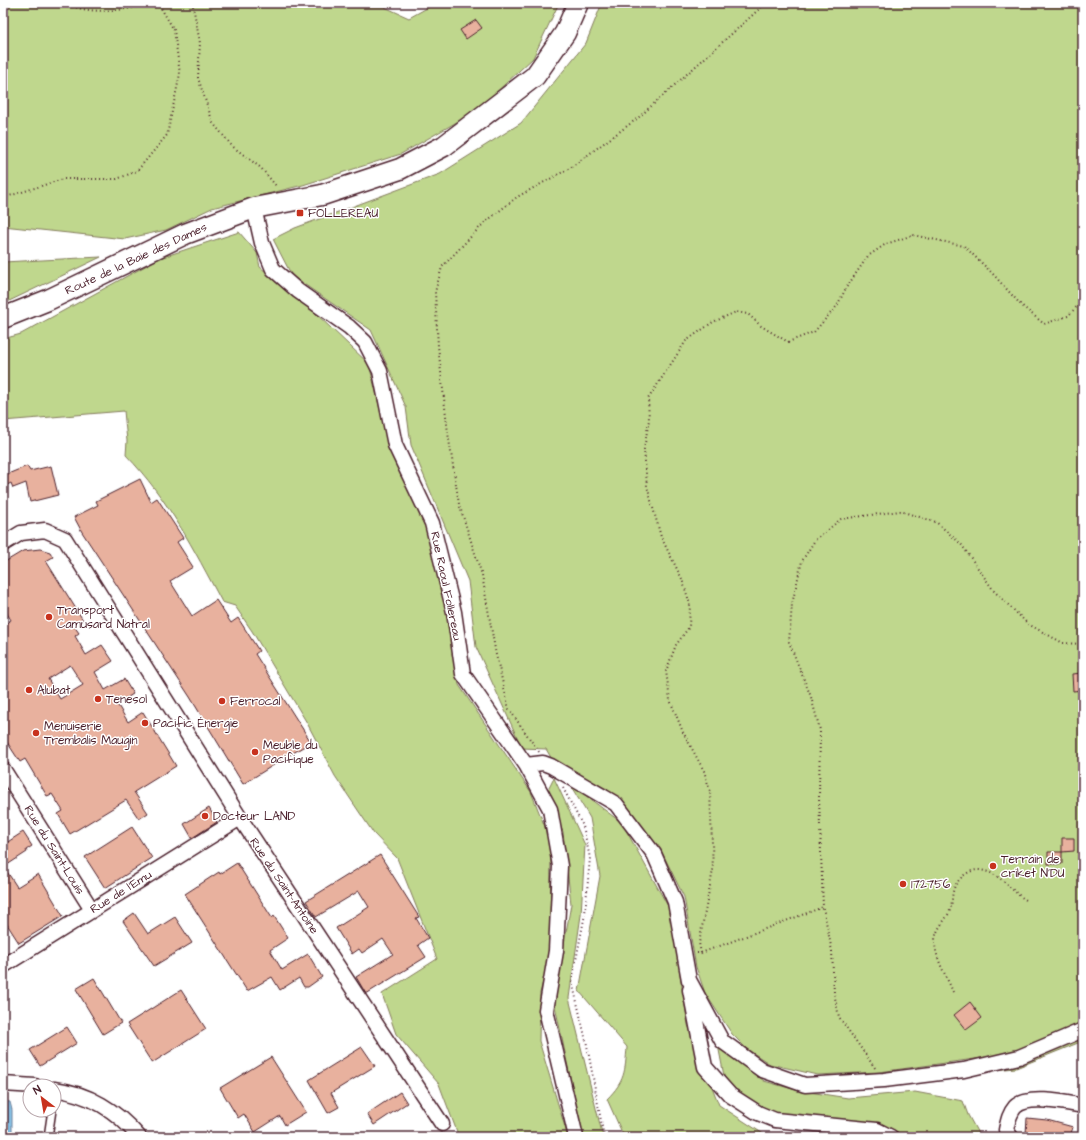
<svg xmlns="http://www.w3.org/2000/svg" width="1086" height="1140" font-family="'Architects Daughter',sans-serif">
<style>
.green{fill:#bfd78d;stroke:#847b5c}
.water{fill:#86c1e5;stroke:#6e809b}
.building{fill:#e8b19e;stroke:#4a1f2b;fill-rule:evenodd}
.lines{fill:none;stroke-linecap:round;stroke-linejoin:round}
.lane-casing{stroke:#4a1f2b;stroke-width:10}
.street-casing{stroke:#4a1f2b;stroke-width:17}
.secondary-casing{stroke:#4a1f2b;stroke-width:23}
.path{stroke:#4a1f2b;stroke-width:2;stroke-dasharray:1 3;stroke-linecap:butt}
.lane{stroke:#fff;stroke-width:7}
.street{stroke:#fff;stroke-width:14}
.secondary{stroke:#fff;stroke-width:20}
.poi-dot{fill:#c8321e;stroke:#fff;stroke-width:1.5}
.labels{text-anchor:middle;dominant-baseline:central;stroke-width:3;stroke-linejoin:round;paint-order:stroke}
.poi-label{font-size:12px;fill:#4a1f2b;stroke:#fff;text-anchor:start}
.street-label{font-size:12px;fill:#4a1f2b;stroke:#fff}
</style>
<rect width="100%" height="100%" fill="#fff"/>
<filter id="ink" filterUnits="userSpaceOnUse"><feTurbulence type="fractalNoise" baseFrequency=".025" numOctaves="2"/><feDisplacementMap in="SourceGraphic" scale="8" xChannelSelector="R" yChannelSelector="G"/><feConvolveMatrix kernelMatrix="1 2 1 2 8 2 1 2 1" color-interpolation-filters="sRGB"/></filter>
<g filter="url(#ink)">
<path class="green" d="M3,3h368l7,1 31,14 27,-15h123l-26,55 -57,53 -75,43 -98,31 -91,23 -46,22 -41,9 -122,-13z
M602,3h481v1038l-67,27 -22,2 -12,-12 -103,14 -62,3 -47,-11 -23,-15 -15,-15 -27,-41 -9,-26 -12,-70 -24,-49 -53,-59 -54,-28 -7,-12 -24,-1 -46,-101 -8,-66 -57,-136 -5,-38 -35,-77 -79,-54 -19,-37 22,-11 145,-54 81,-51 65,-80z
M239,232l18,21 3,14 52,43 57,54 21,86 47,90 22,145 72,107 20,50 -1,113 -10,38 -1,48 29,96h-109l-20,-53 -43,-50 -14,-40 55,-35 -40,-101 -23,-24 -39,-58 -28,-53 -55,-92 -17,-25 -13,-4c-29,-54 -53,-102 -96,-147l1,-14 -3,-30 -121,10v-82l18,-5 139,-76z
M101,257l-98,47v-42z
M554,778l31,67 -4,70 -12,83 34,139h-20l-29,-136 17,-97 -8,-72 -16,-40z
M569,783l53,40 48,87 18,115 31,80 49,32h-144l-17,-38c18,-18 18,-27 20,-52l-48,-56 21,-115 -10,-58z
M718,1045l46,36 32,9 52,8 67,-6 48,9 5,14 12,22h-76l-23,-11 -114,-12 -42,-33z"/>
<path class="water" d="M3,1101l7,1 2,8v27h-9z"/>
<path class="building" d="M476,20l6,8 -16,11 -6,-9z
M27,466l3,5 21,-5 7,29 -28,7 -4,-19 -13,5 -2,-5 -8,4v-11z
M140,479l11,23 6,-4 26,40 -6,4 16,25 -23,14 22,35 24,-16 15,23 7,-5 21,33 -4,3 56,88 -68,42 -53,-87 -108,-165 -8,-15 24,-12 -2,-4z
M40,549l10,3 3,5 -7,4 37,59 -9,6 5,7 -4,3 11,19 16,-10 11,16 -18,11 10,18 19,-11 9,15 -16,10 11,18 15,-10 33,54 -42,26 14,21 -9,6 -13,-19 -56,34 -12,-20 5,-3 -11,-17 -5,2 -22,-37 -5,3 -17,-26v-110l8,-6 -8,-13v-44l20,-12zM70,665l13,20 -23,14 -12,-20z
M1083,673v17l-10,1 -1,-17z
M209,808l8,14 -25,16 -8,-14z
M132,827l20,31 -47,30 -20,-31z
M23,832l9,14 -6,4 1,2 -23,15 13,20 21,-13 25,42 -44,27 -16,-25v-73z
M1062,838h12v13l-12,1z
M1048,852h14v12h-14z
M380,855l39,62 -3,1 12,20 -10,7 8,12 -60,37 -10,-17 37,-23 -10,-15 -21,14 -3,-4 -7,5 -16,-26 33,-21 -10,-16 -43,26 -10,-16z
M237,863l35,55 2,-2 14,22 -18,12 12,20 26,-16 14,23 -14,10h-4l-5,-9 -19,12 -8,-13 -25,14 -62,-97 34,-22 1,2z
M134,913l14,21 27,-17 17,26 -38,23 -31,-45z
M94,978l27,45 -18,11 -27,-45z
M181,990l25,39 -54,34 -25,-39z
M970,1002l12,16 -16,12 -12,-15z
M67,1027l10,16 -37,23 -10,-16z
M362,1047l13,19 -44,27 8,14 -11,6 -19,-33z
M271,1057l35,55 -21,13 -5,-9 -25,16 -11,-18 -6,4 -18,-30z
M400,1092l7,11 -33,22 -7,-11z
M1027,1118l20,2 26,7 -3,10 -24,-4v2l-20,-2z"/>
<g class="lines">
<defs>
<path id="lane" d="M48,1137l4,-27"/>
<path id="street" d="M254,208l8,35 11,26 25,22 51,36 16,15 15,29 15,74 37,78 22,89 9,62 63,91 24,44 10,57 -4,85 -10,59 30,127
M3,544l18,-11 24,-3 20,9 175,279 202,306
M526,765l17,-2 8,3 65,38 38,50 21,48 14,78 33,61 40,29 43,15 79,-5 80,-10 55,-13 64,-27
M3,769l89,141
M3,966l237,-148
M690,990l15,77 25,28 28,18 17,7 102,10 14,7
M3,1084l32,2
M54,1089c36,5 62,21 85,48
M1011,1137l-5,-7c2,-9 3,-16 9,-23 13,-13 52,-4 68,-1"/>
<path id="secondary" d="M3,318l45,-18 137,-66 69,-26 68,-13 78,-26 44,-23 91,-70 30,-43 13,-30"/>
</defs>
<use href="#lane" class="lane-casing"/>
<use href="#street" class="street-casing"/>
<use href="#secondary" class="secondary-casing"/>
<path class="path" d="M65,3c28,14 63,6 92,0
M190,3l3,3 7,37 -2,35 15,45 19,23 29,22 16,19
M3,198l60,-19h54l20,-8 30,-36 13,-61 -6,-44 -16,-27
M539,752l-30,-43 -13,-54 -14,-80 -23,-71 -11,-71 -10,-87 -3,-54 7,-25 41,-43 34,-27 53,-29 68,-50 128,-115
M563,788l20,38 7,32 -5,56 -13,67 15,64 17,92
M697,953h4l-2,-10 14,-73 -3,-79 -6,-20 -21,-39 -13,-32 -4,-29 10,-26 13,-18 1,-23 -8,-25 -21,-42 -14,-51 -3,-37 5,-29 -1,-21 38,-58 27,-19 23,-10 12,2 13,12 27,16 26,-10 23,-26 9,-18 22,-32 18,-12 27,-9 51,11 28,27 29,32 23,19 24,-8 15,-16
M701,953l122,-46
M953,992c-6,-15 -19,-35 -18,-52 1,-11 9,-18 14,-27 6,-14 -1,-23 13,-36 4,-4 10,-7 16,-7 22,1 31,20 48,30
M875,1068l-36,-51 -5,-24 -2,-42 -9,-44 -4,-109 1,-68 -9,-33 -22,-55 3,-38 10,-43 13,-21 26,-21 59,-8 36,11 25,22 33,47 34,33 35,19 20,1"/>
<use href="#lane" class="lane"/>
<use href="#street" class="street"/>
<use href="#secondary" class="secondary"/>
</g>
</g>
<g class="poi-dot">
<rect x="296" y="209" width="8" height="8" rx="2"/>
<circle cx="49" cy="617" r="4"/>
<circle cx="29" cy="690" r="4"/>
<circle cx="98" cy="699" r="4"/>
<circle cx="222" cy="701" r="4"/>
<circle cx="145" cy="723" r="4"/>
<circle cx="36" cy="733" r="4"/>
<circle cx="255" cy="752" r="4"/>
<circle cx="205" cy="816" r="4"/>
<circle cx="993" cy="866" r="4"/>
<circle cx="903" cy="884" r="4"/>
</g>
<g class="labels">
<g class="poi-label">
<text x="308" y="213">FOLLEREAU</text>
<text x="57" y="610">Transport<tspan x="57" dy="14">Camusard Natral</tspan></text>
<text x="37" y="690">Alubat</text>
<text x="106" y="699">Tenesol</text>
<text x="230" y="701">Ferrocal</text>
<text x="153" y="723">Pacific Énergie</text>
<text x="44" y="726">Menuiserie<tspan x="44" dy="14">Trembalis Maugin</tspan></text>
<text x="263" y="745">Meuble du<tspan x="263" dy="14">Pacifique</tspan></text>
<text x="213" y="816">Docteur LAND</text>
<text x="1001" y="859">Terrain de<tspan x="1001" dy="14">criket N'DU</tspan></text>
<text x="911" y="884">172756</text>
</g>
<g class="street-label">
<text transform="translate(136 259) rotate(-25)">Route de la Baie des Dames</text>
<text transform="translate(446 586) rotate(78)">Rue Raoul Follereau</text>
<text transform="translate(54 850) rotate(58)">Rue du Saint-Louis</text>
<text transform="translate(284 886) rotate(56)">Rue du Saint-Antoine</text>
<text transform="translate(121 892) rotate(-32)">Rue de l'Emu</text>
</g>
</g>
<rect width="1086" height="1140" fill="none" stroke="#fff" stroke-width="16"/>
<rect x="8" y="8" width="1070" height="1124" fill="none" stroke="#4a1f2b" stroke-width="1.5" filter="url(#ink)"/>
<g transform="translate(42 1098) rotate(329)"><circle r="19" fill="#ffffff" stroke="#b7a5aa"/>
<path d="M0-3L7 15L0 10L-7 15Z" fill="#c8321e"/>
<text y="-6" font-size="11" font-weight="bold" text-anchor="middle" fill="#4a1f2b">N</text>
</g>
</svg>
